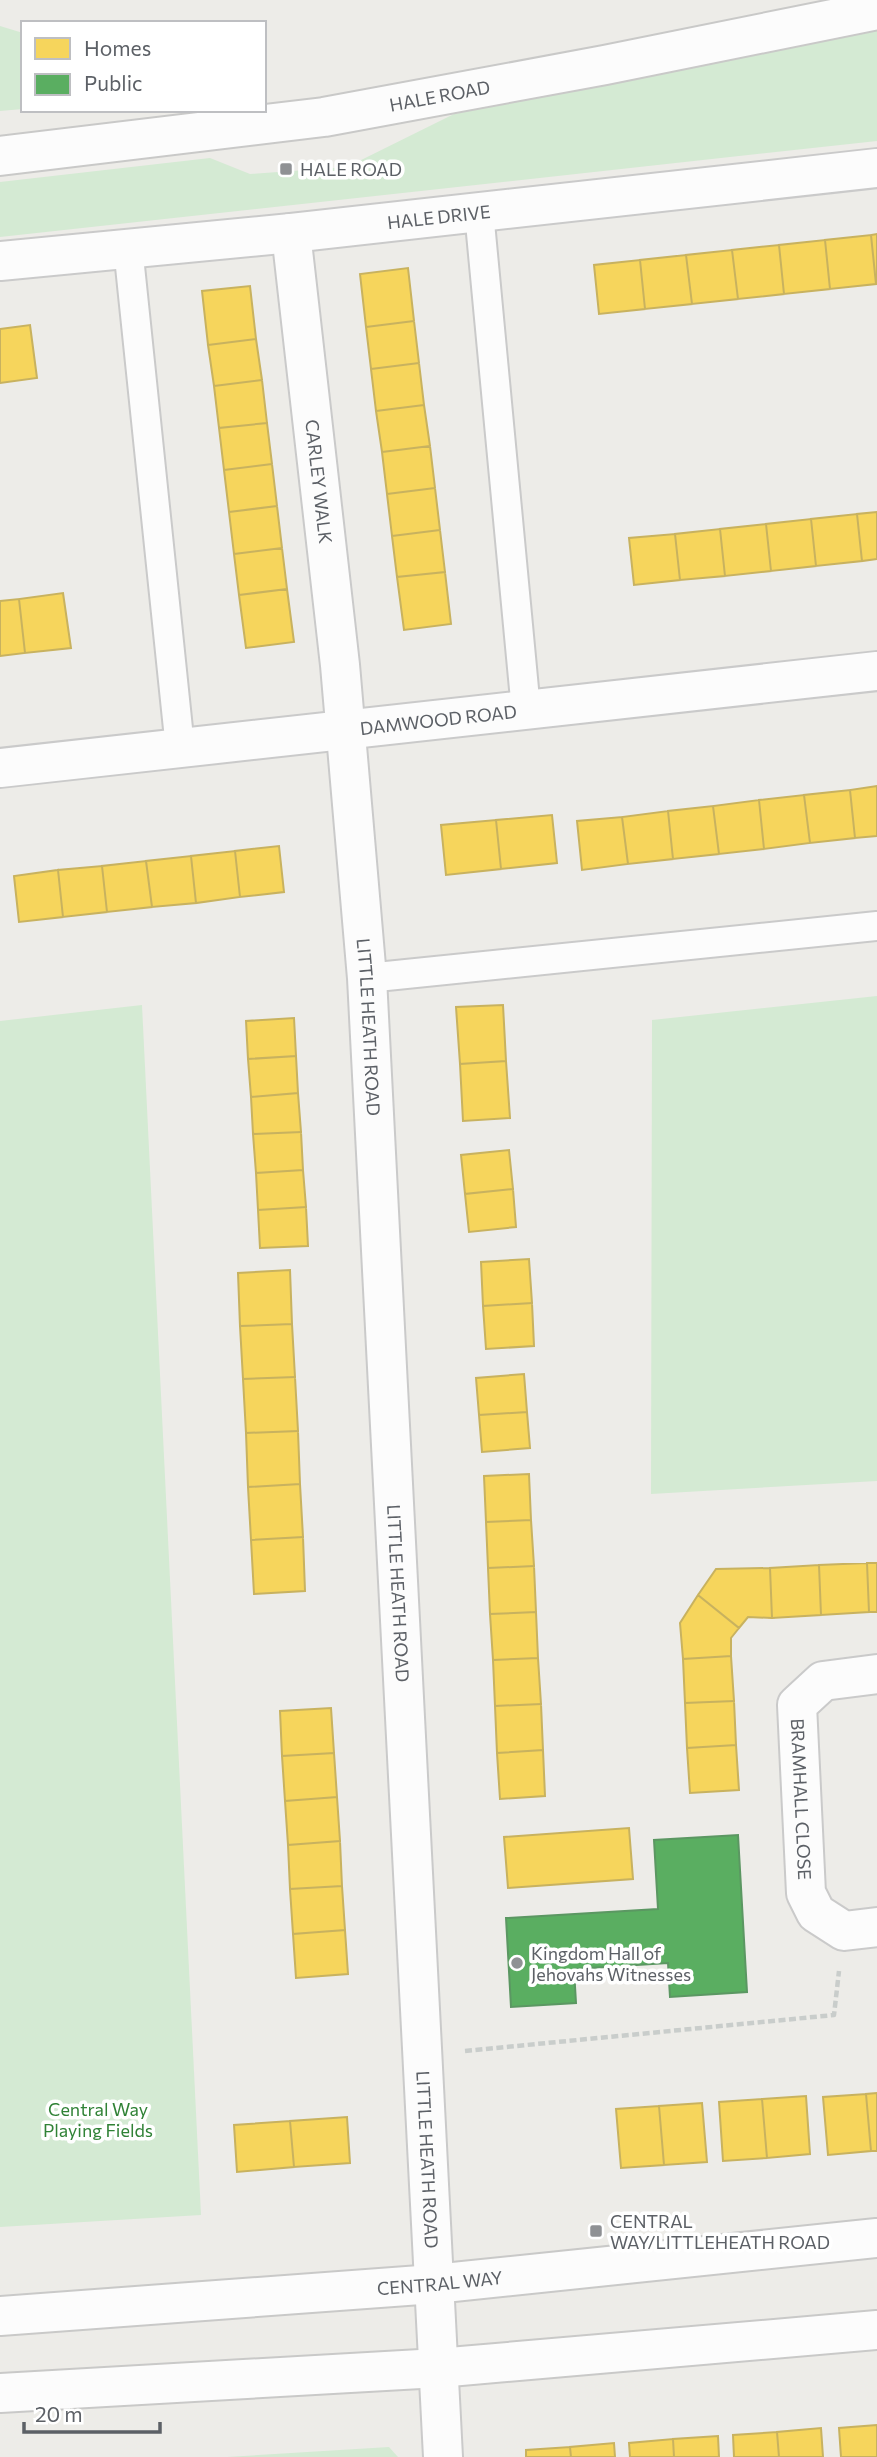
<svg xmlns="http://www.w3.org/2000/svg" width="877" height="2457" font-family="Commissioner,sans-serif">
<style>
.green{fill:#d4ead3}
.homes{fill:#f6d55c;stroke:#c8b25f;stroke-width:2}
.public{fill:#5aae61;stroke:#5b9762;stroke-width:2}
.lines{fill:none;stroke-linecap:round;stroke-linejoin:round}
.lane-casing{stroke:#cacaca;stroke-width:32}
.street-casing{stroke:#cacaca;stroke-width:42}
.secondary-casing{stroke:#c9c9c8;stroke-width:42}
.path{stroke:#c9cdcb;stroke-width:4.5;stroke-dasharray:7 3.5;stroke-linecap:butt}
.lane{stroke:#fcfcfc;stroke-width:28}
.street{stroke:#fcfcfc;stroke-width:38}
.secondary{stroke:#fcfcfc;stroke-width:38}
.poi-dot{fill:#8f9194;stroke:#fff;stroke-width:2.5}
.labels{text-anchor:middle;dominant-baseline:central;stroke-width:7;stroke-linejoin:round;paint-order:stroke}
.street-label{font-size:18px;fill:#5c6066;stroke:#fff}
.poi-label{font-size:18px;fill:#5c6066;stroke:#fff;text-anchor:start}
.park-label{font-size:18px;fill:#308236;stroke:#fff}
</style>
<rect width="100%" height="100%" fill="#edece8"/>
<path class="green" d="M0,26l23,7v76l-23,2z
M877,29v112l-877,96v-55l210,-24 40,16 97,-7 107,-53z
M877,996v485l-226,13 1,-474z
M142,1005l59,1210 -201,12v-1206z
M389,2447l9,10h-171z"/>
<path class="homes" d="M877,234v50h-1l-5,-49z
M871,235l5,49 -46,5 -5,-49z
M825,240l5,49 -46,5 -5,-49z
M779,245l5,49 -46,5 -6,-49z
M732,250l6,49 -46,5 -6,-49z
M686,255l6,49 -47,5 -5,-49z
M640,260l5,49 -46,5 -5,-49z
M408,268l6,53 -48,6 -6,-53z
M250,286l6,53 -48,6 -6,-54z
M414,321l5,42 -48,6 -5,-42z
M30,325l7,53 -37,5v-54z
M256,339l6,41 -48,6 -6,-41z
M419,363l5,42 -48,6 -5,-42z
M262,380l5,43 -48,5 -5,-42z
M424,405l6,41 -48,6 -6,-41z
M267,423l5,41 -48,6 -5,-42z
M430,446l5,42 -48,6 -5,-42z
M272,464l5,42 -48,6 -5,-42z
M435,488l5,42 -48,6 -5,-42z
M277,506l5,42 -48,6 -5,-42z
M877,512v47l-15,2 -5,-47z
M857,514l5,47 -46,5 -5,-47z
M811,519l5,47 -45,5 -5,-47z
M766,524l5,47 -46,5 -5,-47z
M720,529l5,47 -45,4 -5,-46z
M440,530l5,42 -48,5 -5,-41z
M675,534l5,46 -46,5 -5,-47z
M282,548l5,41 -48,6 -5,-41z
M445,572l6,52 -47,6 -7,-53z
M287,589l7,53 -48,6 -7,-53z
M63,593l8,55 -46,5 -6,-54z
M19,599l6,54 -25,3v-55z
M877,786v50l-22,2 -5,-48z
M850,790l5,48 -45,5 -6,-48z
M804,795l6,48 -46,6 -5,-49z
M759,800l5,49 -45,5 -6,-48z
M713,806l6,48 -46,5 -5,-48z
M668,811l5,48 -45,5 -6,-47z
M552,815l5,48 -56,6 -5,-49z
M622,817l6,47 -46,6 -5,-49z
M496,820l5,49 -55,6 -5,-50z
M279,846l5,46 -44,5 -5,-46z
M235,851l5,46 -44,6 -5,-47z
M191,856l5,47 -44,4 -6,-46z
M146,861l6,46 -45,5 -5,-46z
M102,866l5,46 -44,5 -5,-47z
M58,870l5,47 -44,5 -5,-46z
M503,1005l3,56 -46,3 -4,-57z
M294,1018l2,38 -48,3 -2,-38z
M296,1056l2,37 -47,4 -3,-38z
M506,1061l4,57 -47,3 -3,-57z
M298,1093l3,39 -48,2 -2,-37z
M301,1132l2,38 -47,3 -3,-39z
M509,1150l4,39 -48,5 -4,-39z
M303,1170l3,37 -48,3 -2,-37z
M513,1189l3,38 -47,5 -4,-38z
M306,1207l2,39 -48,2 -2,-38z
M529,1259l3,44 -49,3 -2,-44z
M290,1270l2,54 -52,2 -2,-53z
M532,1303l2,43 -48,3 -3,-43z
M292,1324l3,53 -52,2 -3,-53z
M524,1374l3,38 -48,3 -3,-37z
M295,1377l3,54 -52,2 -3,-54z
M527,1412l3,36 -48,4 -3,-37z
M298,1431l2,53 -52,3 -2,-54z
M529,1474l2,46 -45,2 -2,-46z
M300,1484l3,53 -52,3 -3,-53z
M531,1520l3,46 -46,2 -2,-46z
M303,1537l2,54 -51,3 -3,-54z
M867,1563l2,49 -48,3 -2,-50z
M867,1563h10v49h-8z
M819,1565l2,50 -49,3 -2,-50z
M534,1566l2,46 -46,2 -2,-46z
M770,1568l2,50 -24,-1 -9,11 -41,-33 18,-26z
M698,1595l41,33 -8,10v18l-48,3 -3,-36z
M536,1612l2,46 -45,2 -3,-46z
M731,1656l3,45 -49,2 -2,-44z
M538,1658l3,46 -46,2 -2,-46z
M734,1701l2,44 -49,3 -2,-45z
M541,1704l2,46 -46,3 -2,-47z
M331,1708l3,45 -52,3 -2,-45z
M736,1745l3,45 -49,3 -3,-45z
M543,1750l2,46 -45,3 -3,-46z
M334,1753l3,44 -52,4 -3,-45z
M337,1797l3,44 -52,4 -3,-44z
M629,1828l4,51 -125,9 -4,-51z
M340,1841l2,45 -52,3 -2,-44z
M342,1886l3,44 -52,4 -3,-45z
M345,1930l3,44 -52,4 -3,-44z
M877,2093v58h-6l-5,-57z
M866,2094l5,57 -43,4 -5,-58z
M806,2096l4,58 -43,4 -5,-59z
M762,2099l5,59 -44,3 -4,-59z
M702,2103l5,59 -43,3 -5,-59z
M659,2106l5,59 -43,3 -5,-59z
M347,2117l3,46 -56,4 -4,-46z
M290,2121l4,46 -57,5 -3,-47z
M877,2425v32h-36l-2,-29z
M821,2428l2,29h-44l-2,-25z
M777,2432l2,25h-45l-1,-22z
M718,2436l1,21h-45l-1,-18z
M673,2439l1,18h-44l-1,-14z
M614,2443l1,14h-44l-1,-10z
M570,2447l1,10h-45v-7z"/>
<path class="public" d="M738,1835l9,157 -77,5 -2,-34 -94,6 2,34 -65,4 -5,-89 152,-9 -4,-69z"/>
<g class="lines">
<defs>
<path id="lane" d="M479,212l47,498
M128,247l52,501
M367,978l510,-52"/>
<g id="street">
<path id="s1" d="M291,233l49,432 27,313 76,1479"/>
<path id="s2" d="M0,261l291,-28 586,-65"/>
<path id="s3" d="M0,768l877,-97"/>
<path id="s4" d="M877,1674l-54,7 -26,24 9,188 10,20 28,18 33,-4"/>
</g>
<g id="secondary">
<path id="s5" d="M0,156l324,-39 281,-52 272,-55"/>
<path id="s6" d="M0,2316l434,-32 443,-46"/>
<path d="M0,2393l438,-25 439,-38"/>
</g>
</defs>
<use href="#lane" class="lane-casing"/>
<use href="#street" class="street-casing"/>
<use href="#secondary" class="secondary-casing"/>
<path class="path" d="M465,2051l369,-36 5,-44"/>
<use href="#lane" class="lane"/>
<use href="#street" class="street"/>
<use href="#secondary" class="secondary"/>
</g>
<g class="poi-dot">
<rect x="279" y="162" width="14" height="14" rx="3.5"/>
<circle cx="517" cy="1963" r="7"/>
<rect x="589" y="2224" width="14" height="14" rx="3.5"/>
</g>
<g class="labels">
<g class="street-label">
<text stroke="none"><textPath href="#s5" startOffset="444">HALE ROAD</textPath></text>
<text stroke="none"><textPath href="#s2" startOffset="441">HALE DRIVE</textPath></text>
<text stroke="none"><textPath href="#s1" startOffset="250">CARLEY WALK</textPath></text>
<text stroke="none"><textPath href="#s3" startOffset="441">DAMWOOD ROAD</textPath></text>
<text stroke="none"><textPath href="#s1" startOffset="798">LITTLE HEATH ROAD</textPath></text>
<text stroke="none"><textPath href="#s1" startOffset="1365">LITTLE HEATH ROAD</textPath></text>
<text stroke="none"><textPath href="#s4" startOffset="184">BRAMHALL CLOSE</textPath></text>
<text stroke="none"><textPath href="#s1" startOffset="1932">LITTLE HEATH ROAD</textPath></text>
<text stroke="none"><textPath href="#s6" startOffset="441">CENTRAL WAY</textPath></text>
</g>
<g class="poi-label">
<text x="300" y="169">HALE ROAD</text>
<text x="531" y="1953">Kingdom Hall of<tspan x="531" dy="21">Jehovahs Witnesses</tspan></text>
<text x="610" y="2221">CENTRAL<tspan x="610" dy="21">WAY/LITTLEHEATH ROAD</tspan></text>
</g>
<g class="park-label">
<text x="98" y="2109">Central Way<tspan x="98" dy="21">Playing Fields</tspan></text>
</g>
</g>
<rect x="21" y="21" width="245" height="91" fill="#ffffff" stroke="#bebfc2" stroke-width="2"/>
<rect x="35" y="38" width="35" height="21" fill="#f6d55c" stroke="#bebfc2" stroke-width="2"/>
<text x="84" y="56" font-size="21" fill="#5c6066">Homes</text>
<rect x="35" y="74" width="35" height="21" fill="#5aae61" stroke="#bebfc2" stroke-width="2"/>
<text x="84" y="91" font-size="21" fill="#5c6066">Public</text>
<path d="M24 2422v10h136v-10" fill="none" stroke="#5c6066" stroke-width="3.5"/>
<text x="35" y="2422" font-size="21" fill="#5c6066" stroke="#ffffff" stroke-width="5" paint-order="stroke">20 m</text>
</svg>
